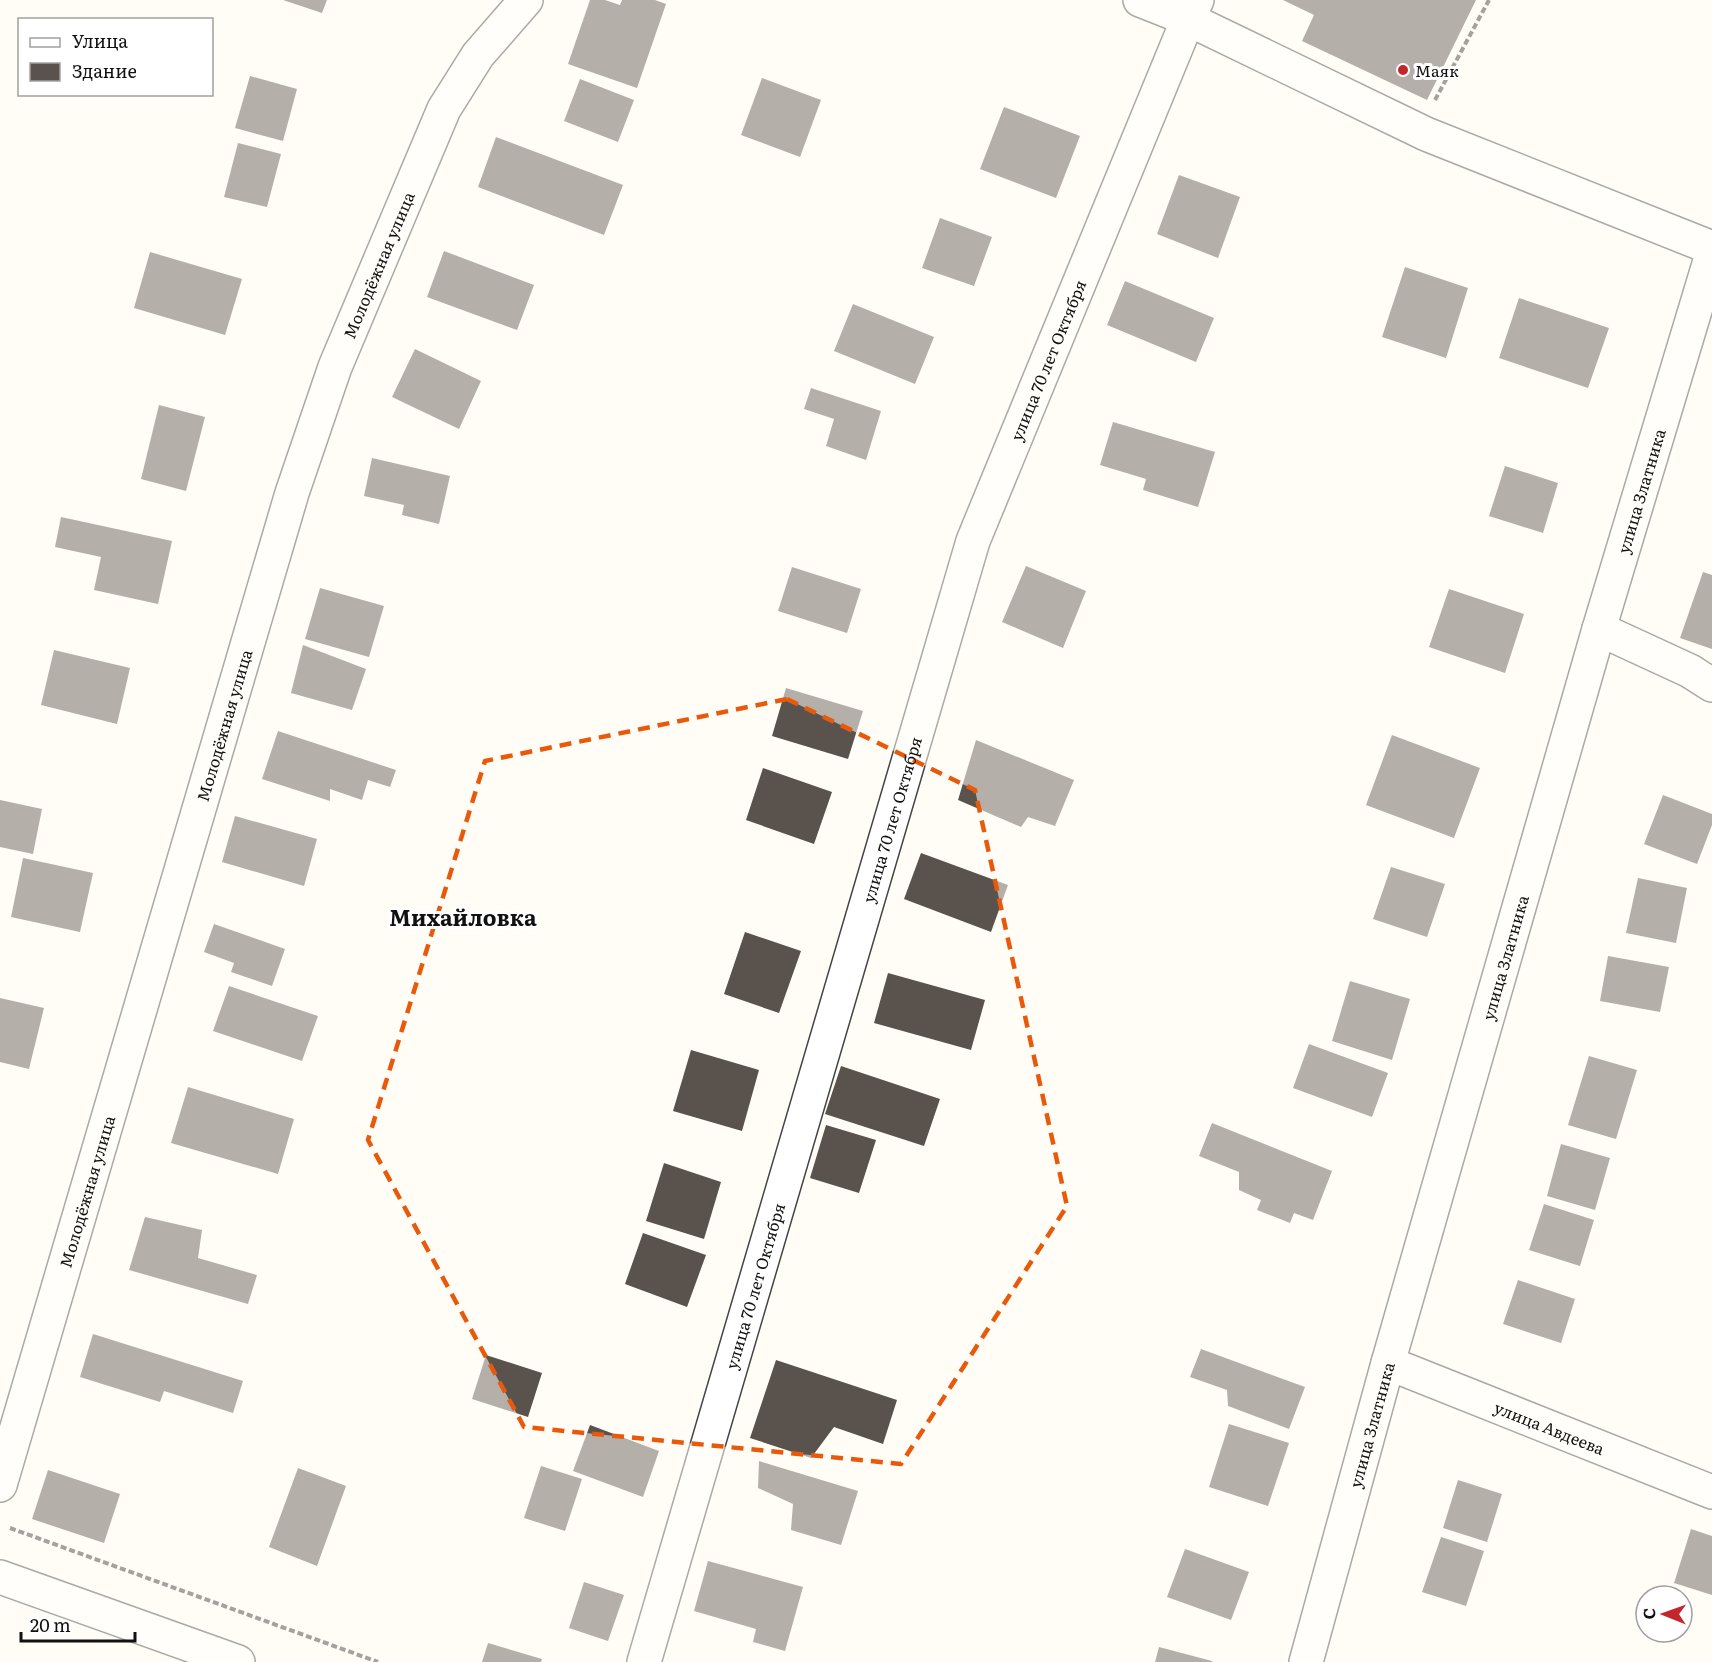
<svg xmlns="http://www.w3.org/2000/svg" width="1712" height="1662" font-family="Literata,serif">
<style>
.building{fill:#5a524d}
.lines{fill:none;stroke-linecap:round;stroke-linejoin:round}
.minor-casing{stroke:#444;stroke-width:36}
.path{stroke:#333;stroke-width:4;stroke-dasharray:6 3;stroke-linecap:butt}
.minor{stroke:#fff;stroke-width:33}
.marked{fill:none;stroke:#e8590c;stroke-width:4.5;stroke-dasharray:12 8;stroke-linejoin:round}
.poi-dot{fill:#c4262e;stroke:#fff;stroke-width:2}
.labels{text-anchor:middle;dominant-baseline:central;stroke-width:6;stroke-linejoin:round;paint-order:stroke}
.poi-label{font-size:16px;fill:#111;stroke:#fff;text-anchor:start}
.street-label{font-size:16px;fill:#111;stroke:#fff}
.district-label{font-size:22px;font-weight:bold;fill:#111;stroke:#fff}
</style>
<rect width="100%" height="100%" fill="#fffdf5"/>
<path class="building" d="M283,0h44l-5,13z
M590,0h15l15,5 2,-5h33l11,4 -29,84 -69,-24z
M1283,0h193l-49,100 -125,-59 12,-26z
M250,76l47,13 -14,52 -48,-13z
M762,78l59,22 -21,57 -59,-22z
M580,79l54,21 -16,42 -54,-21z
M1004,107l76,29 -24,62 -76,-29z
M496,137l127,48 -19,50 -126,-48z
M238,143l43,11 -14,53 -43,-10z
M1179,175l61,22 -22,61 -61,-24z
M940,218l52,19 -18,49 -52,-18z
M444,251l90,34 -17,45 -90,-33z
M150,252l92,27 -17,56 -91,-27z
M1405,267l63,21 -22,70 -64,-21z
M1125,281l89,37 -18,44 -89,-37z
M1519,298l90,30 -21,60 -89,-30z
M853,304l81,33 -19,47 -81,-33z
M415,349l66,32 -22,48 -67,-32z
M811,388l70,23 -15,49 -40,-14 8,-27 -30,-10z
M159,405l46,12 -19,74 -45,-12z
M1113,422l102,30 -17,55 -55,-17 3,-11 -46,-14z
M372,458l78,18 -11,48 -37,-9 2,-10 -40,-9z
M1505,466l53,17 -15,50 -54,-17z
M61,517l111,24 -14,63 -64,-14 7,-33 -46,-10z
M1026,566l60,25 -23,57 -61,-26z
M792,567l69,22 -14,44 -69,-22z
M1703,572l9,3v74l-32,-11z
M320,588l64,18 -15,51 -64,-18z
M1449,589l75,25 -19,59 -76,-26z
M303,645l63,24 -14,41 -61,-17z
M54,650l76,18 -13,56 -76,-19z
M786,688l77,23 -15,48 -76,-23z
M278,731l118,39 -6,17 -22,-7 -6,20 -32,-11v12l-68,-22z
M1392,735l88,33 -26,70 -88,-33z
M976,740l98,40 -19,46 -27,-9 -7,10 -63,-27z
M763,768l69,24 -18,52 -68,-24z
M1663,795l49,19v11l-15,39 -53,-20z
M0,800l42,9 -9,45 -33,-7z
M235,816l82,23 -13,47 -82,-24z
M921,853l87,32 -17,47 -87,-33z
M23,858l70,15 -13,59 -69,-15z
M1391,867l54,17 -18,53 -54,-18z
M1638,878l49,10 -11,55 -50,-10z
M214,924l71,25 -13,37 -41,-14 3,-9 -30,-11z
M745,932l56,19 -22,62 -55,-19z
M1608,956l61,11 -9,45 -60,-11z
M888,973l97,27 -14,50 -97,-27z
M1350,981l60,18 -18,61 -60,-19z
M229,986l89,30 -16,45 -89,-30z
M0,998l44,10 -15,61 -29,-7z
M1309,1044l79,29 -16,44 -79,-29z
M691,1050l68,20 -17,61 -69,-20z
M1589,1056l48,14 -21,69 -48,-14z
M841,1066l99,33 -16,47 -99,-32z
M188,1087l106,32 -16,55 -107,-31z
M1212,1123l120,48 -19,49 -19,-7 -4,10 -33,-13 4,-10 -22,-10v-18l-40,-16z
M826,1125l50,15 -17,53 -49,-15z
M1561,1144l49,14 -15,52 -48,-14z
M664,1163l57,19 -17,57 -58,-18z
M1544,1204l50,16 -14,46 -51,-16z
M145,1217l57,13 -4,28 59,17 -9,29 -119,-34z
M643,1233l63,22 -19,52 -62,-23z
M1518,1280l57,19 -14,44 -58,-19z
M93,1334l150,47 -10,32 -69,-22 -4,11 -80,-25z
M1201,1349l104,38 -16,42 -61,-23 -1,-16 -37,-13z
M486,1355l56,18 -14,44 -56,-18z
M776,1360l121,40 -14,44 -49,-17 -23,31 -61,-20z
M1229,1424l60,19 -21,63 -59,-19z
M590,1425l69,26 -16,46 -70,-26z
M759,1461l99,30 -17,54 -50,-15 2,-26 -35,-16z
M541,1466l41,13 -17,52 -41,-13z
M298,1468l48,18 -29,80 -48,-19z
M48,1470l72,24 -16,49 -72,-24z
M1458,1480l44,14 -15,48 -44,-14z
M1691,1529l21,7v59l-38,-12z
M1441,1537l43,14 -18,55 -44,-14z
M1185,1549l64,23 -18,48 -64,-23z
M708,1561l95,26 -18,64 -32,-9 3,-13 -62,-18z
M584,1582l40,13 -16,46 -39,-13z
M488,1643l54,16 -1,3h-59z
M1159,1647l53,14v1h-57z"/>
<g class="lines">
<defs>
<g id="minor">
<path d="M1140,0l48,19 238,115 286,114"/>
<path d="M1599,629l91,42 22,14"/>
<path id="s1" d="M1388,1363l324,129"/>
<path id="s2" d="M0,1485l292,-992 43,-126 109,-258 34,-54 48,-55"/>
<path d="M0,1577l238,85"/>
<path id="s3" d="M644,1662l329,-1121 215,-522 9,-19"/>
<path id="s4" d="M1306,1662l82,-299 211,-734 113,-375"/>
</g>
</defs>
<use href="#minor" class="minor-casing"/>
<path class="path" d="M1435,100l54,-100
M10,1528l368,134"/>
<use href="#minor" class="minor"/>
</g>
<path d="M0 0H1712V1662H0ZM787,699l188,91 92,416 -166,258 -377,-37 -156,-287 117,-379z" fill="#fffdf5" fill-opacity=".55" fill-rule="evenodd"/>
<path class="marked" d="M787,699l188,91 92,416 -166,258 -377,-37 -156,-287 117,-379z"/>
<circle class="poi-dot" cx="1403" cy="70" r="6"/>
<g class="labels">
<g class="poi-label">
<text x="1415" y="70">Маяк</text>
</g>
<g class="street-label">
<text stroke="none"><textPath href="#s2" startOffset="1278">Молодёжная улица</textPath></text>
<text stroke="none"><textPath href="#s3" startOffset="1364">улица 70 лет Октября</textPath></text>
<text stroke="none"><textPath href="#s4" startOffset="1218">улица Златника</textPath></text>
<text stroke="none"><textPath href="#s2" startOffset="792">Молодёжная улица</textPath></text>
<text stroke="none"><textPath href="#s3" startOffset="878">улица 70 лет Октября</textPath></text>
<text stroke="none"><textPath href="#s4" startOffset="732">улица Златника</textPath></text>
<text stroke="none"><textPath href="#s2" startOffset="306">Молодёжная улица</textPath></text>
<text stroke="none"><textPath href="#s3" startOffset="392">улица 70 лет Октября</textPath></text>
<text stroke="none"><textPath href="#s4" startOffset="246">улица Златника</textPath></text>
<text stroke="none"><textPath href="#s1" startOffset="174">улица Авдеева</textPath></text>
</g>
<g class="district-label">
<text x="463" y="916">Михайловка</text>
</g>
</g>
<rect x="18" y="18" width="195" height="78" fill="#ffffff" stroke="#a0a0a0" stroke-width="1.5"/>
<rect x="30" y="38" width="30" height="9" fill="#ffffff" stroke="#a0a0a0" stroke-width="1.5"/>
<text x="72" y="48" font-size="18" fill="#111111">Улица</text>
<rect x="30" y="63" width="30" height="18" fill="#5a524d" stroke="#a0a0a0" stroke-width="1.5"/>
<text x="72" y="78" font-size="18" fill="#111111">Здание</text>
<g transform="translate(1664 1614) rotate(271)"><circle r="28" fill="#ffffff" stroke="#a0a0a0" stroke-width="1.5"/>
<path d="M0-4.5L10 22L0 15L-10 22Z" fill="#c4262e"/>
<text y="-9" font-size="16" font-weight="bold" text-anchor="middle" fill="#111111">С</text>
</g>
<path d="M21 1632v9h114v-9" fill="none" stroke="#111111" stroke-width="3"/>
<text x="30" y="1632" font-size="18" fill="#111111" stroke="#ffffff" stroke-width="4.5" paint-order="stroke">20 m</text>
</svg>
